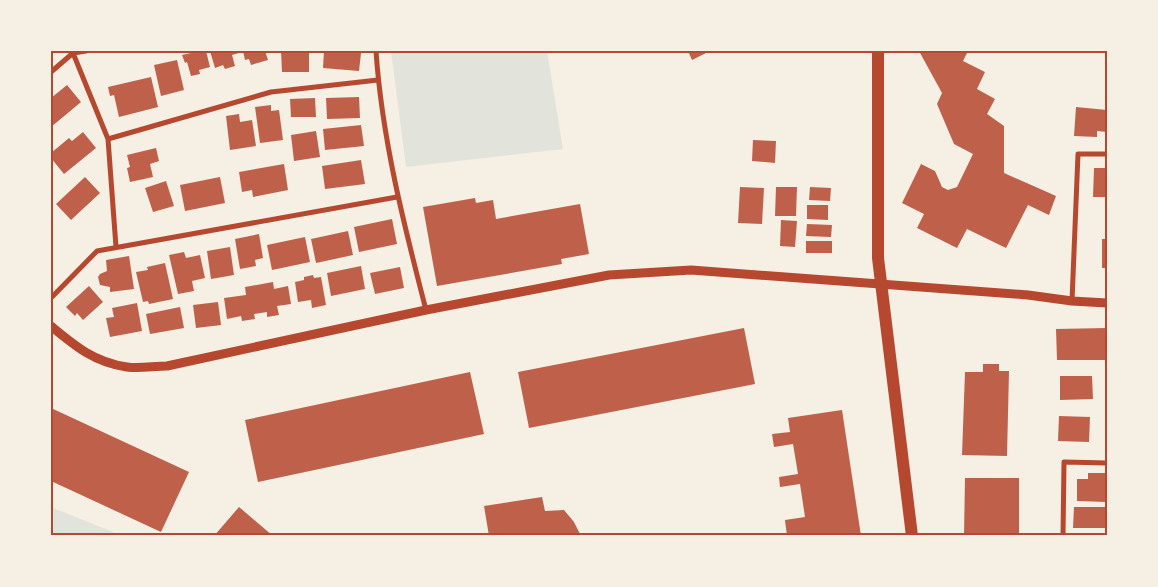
<svg xmlns="http://www.w3.org/2000/svg" width="1158" height="587" font-family="Jost,sans-serif">
<style>
.green{fill:#e2e4dc}
.building{fill:#bf614a}
.lines{fill:none;stroke-linecap:round;stroke-linejoin:round}
.minor{stroke:#b5482f;stroke-width:5}
.tertiary{stroke:#b5482f;stroke-width:9}
.primary{stroke:#b5482f;stroke-width:12}
.neatline{fill:none;stroke:#b5482f;stroke-width:2}
</style>
<rect width="100%" height="100%" fill="#f6efe4"/>
<path class="green" d="M391,51h156l16,98 -157,18z
M51,507l72,29h-72z"/>
<path class="building" d="M191,51h15l4,16 -11,3 1,4 -9,2 -4,-14 -2,1 -3,-8 9,-2z
M210,51h28l1,2 -7,2 3,11 -10,3 -2,-4 -8,3z
M243,51h22l3,9 -17,5 -2,-6 -4,1z
M281,51h28v21h-27z
M324,51l37,2 -2,18 -36,-3z
M688,51h22l-18,9z
M919,51h49l-5,10 22,11 -8,17 18,10 -8,15 17,12v47l52,23 -7,19 -21,-10 -22,43 -39,-19 -10,19 -40,-20 7,-14 -22,-11 19,-39 14,7 7,16 6,3 9,-3 16,-33 -19,-10 -17,-40 5,-11z
M177,60l7,30 -23,6 -7,-31z
M151,77l7,30 -39,10 -5,-22 -4,1 -2,-9z
M67,85l14,17 -30,25v-29z
M359,97l1,21 -33,1 -1,-21z
M315,98l1,19h-25l-1,-18z
M271,105v6l8,-1 4,30 -23,3 -5,-36z
M1076,107l31,3v22l-10,-1v6l-23,-1z
M239,114l1,8 12,-2 4,26 -26,4 -4,-34z
M361,125l3,21 -39,4 -2,-21z
M316,131l4,26 -26,4 -3,-26z
M83,132l13,16 -32,26 -13,-16v-5l18,-15 3,3z
M753,140l23,1 -1,22 -23,-2z
M156,148l3,13 -9,3 3,13 -23,5 -3,-14 3,-1 -3,-12z
M361,160l4,24 -40,5 -3,-23z
M284,164l4,26 -35,7 -1,-7 -10,2 -3,-20z
M1094,168h11l2,29h-14z
M85,177l15,16 -29,27 -15,-16z
M220,177l5,26 -40,8 -5,-26z
M166,181l8,25 -21,6 -8,-24z
M740,187l24,1 -2,36 -24,-1z
M776,187h21l-1,29h-21z
M810,187l21,1 -1,13 -21,-1z
M475,198l1,5 17,-3 3,19 84,-15 9,50 -28,5 1,5 -125,22 -14,-79z
M807,205h21v15l-21,-1z
M392,219l5,25 -38,8 -5,-25z
M781,220l16,1 -2,26 -15,-1z
M807,224l25,1 -1,12 -25,-1z
M348,231l5,24 -37,8 -5,-24z
M259,234l4,24 -8,2 1,6 -16,3 -5,-30z
M305,237l5,25 -38,8 -5,-25z
M1102,239h5v29h-5z
M806,241h26v12h-26z
M230,247l4,28 -23,4 -4,-28z
M184,252l2,6 14,-3 5,23 -13,3 2,10 -16,3 -9,-39z
M129,256l5,33 -24,3v-5l-10,-2 -2,-8 2,-3 7,-3 -1,-11z
M165,263l8,36 -24,5 -1,-3 -5,1 -7,-30 12,-2 -1,-3z
M361,266l4,23 -34,7 -4,-23z
M400,267l4,21 -29,6 -5,-21z
M313,275l1,3 7,-1 5,28 -14,3 -1,-8 -13,2 -3,-20 9,-2v-3z
M273,282l1,7 14,-3 3,18 -14,2 2,9 -12,2v-5l-13,2 1,5 -13,2 -1,-5 -14,3 -3,-21 22,-3 -1,-8z
M89,286l14,16 -20,18 -6,-7 -2,3 -9,-9z
M218,302l3,23 -25,3 -3,-23z
M137,303l5,28 -32,6 -4,-19 8,-1 -2,-9z
M180,307l4,21 -34,6 -4,-20z
M744,328l11,56 -226,44 -11,-56z
M1107,328v32h-50l-1,-31z
M983,364h16v7h10l-2,85 -45,-1 3,-83h18z
M470,372l14,62 -226,48 -13,-62z
M1060,376h32l1,23 -33,1z
M51,408l138,64 -28,60 -110,-51z
M842,410l19,126h-74l-2,-16 20,-3 -5,-33 -20,3 -1,-10 19,-3 -5,-30 -19,3 -2,-13 18,-2 -2,-14z
M1059,416l31,1 -1,25 -31,-1z
M1088,473h18v29l-29,-1v-22h11z
M965,478h54v58h-55z
M542,497l3,14 19,-1 10,12 7,14h-92l-5,-30z
M239,507l34,29h-59z
M1074,507h33v21h-34z"/>
<g class="lines">
<path class="minor" d="M376,51c6,88 28,174 50,259
M73,53l35,86 8,108
M51,72l22,-19 13,-2
M108,139l163,-47 107,-12
M51,298l46,-47 300,-54
M1072,301l6,-147h29
M1063,536l1,-74 43,1"/>
<path class="tertiary" d="M51,326c24,20 43,36 76,41 12,2 27,-1 40,-1l259,-56 183,-35 82,-5 337,25 44,6 35,2"/>
<path class="primary" d="M878,51v207l34,278"/>
</g>
<rect width="1158" height="587" fill="none" stroke="#f6efe4" stroke-width="105"/>
<rect x="52" y="52" width="1054" height="482" class="neatline"/>
</svg>
